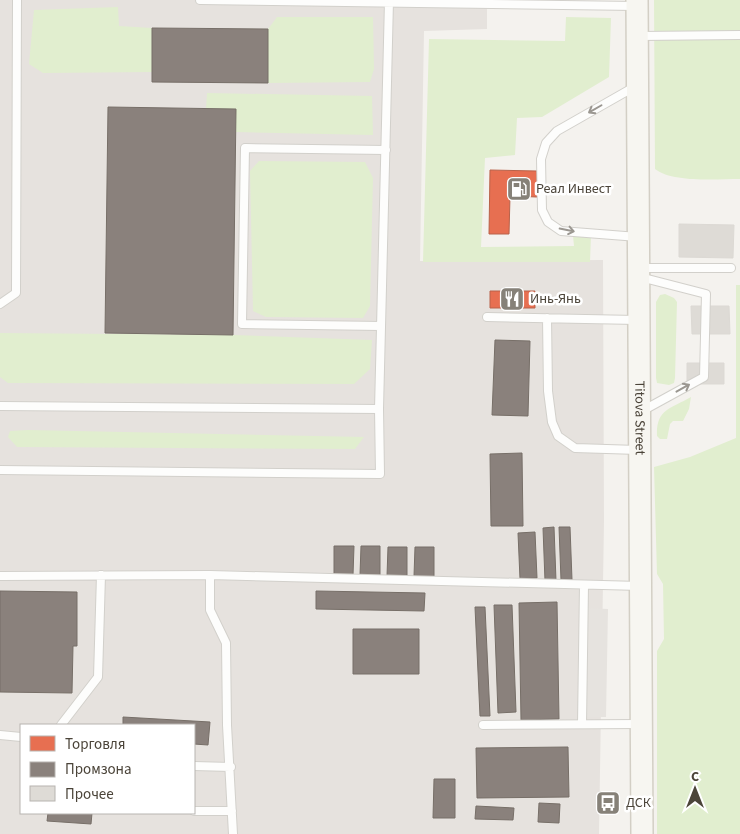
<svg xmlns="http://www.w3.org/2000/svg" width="740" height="834" font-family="'Source Sans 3',sans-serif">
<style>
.industrial{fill:#e6e2de;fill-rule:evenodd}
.green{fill:#e1eecf}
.parking{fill:#e6e3df}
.shops{fill:#e76f51;stroke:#b8624a}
.industry{fill:#8a817c;stroke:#776f68}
.building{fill:#dedbd6;stroke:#dcd9d4}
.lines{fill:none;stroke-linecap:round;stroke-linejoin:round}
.service-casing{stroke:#d2d0cb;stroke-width:10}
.secondary-casing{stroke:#d3cfc5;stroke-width:24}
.service{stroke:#fdfdfc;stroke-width:8}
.secondary{stroke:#f7f6f1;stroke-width:21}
.oneway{stroke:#9b9791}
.labels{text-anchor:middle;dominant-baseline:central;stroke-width:5;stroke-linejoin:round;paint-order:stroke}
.poi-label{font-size:14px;fill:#4b4439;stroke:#fff;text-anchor:start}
.street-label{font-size:14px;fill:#4b4439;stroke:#fff}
</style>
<rect width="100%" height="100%" fill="#f4f2ee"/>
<path class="industrial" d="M0,0h487v29l-63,2 -4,230 183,-1 1,261 -5,313h-599zM21,725h173v88h-173z"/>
<path class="green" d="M654,0h86v179c-23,0 -67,4 -85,-10z
M118,7l1,19 33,2v44l-109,1 -14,-9 5,-54z
M277,17h96l1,52 -4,13 -102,1v-54z
M566,17l45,1 -2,59 -67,40 -25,1 -2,37 -30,3 -4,89 93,-1 -1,-10 18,-1 -1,27h-167l6,-223 136,2z
M207,93l165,3 1,39 -137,-3v-23h-30z
M259,161l106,1 8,16 -3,128 -7,12 -97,-1 -13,-6 -3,-140z
M736,285h4v549h-83v-183l7,-12 -1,-55 -6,-10 -3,-107 36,-10 46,-19z
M665,294l9,4 3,4 -2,76 -1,5 -5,2 -12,-2 -1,-5v-76l4,-7z
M0,333l233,2 139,5 -2,29 -16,15 -346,-1 -8,-6z
M691,397l-2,12 -6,12h-10l-3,3 -3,15h-7l-3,-3c-1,-27 13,-27 34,-39z
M28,430l336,7 -9,12 -338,-2 -9,-10 2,-6z"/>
<path class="parking" d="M586,608l22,1 -2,108h-21z"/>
<path class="shops" d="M490,170l47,1v26l-27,-1 -1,38h-20z
M490,291h45v17h-45z"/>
<path class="industry" d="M152,28l116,1v54l-116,-1z
M108,107l128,2 -3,226 -128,-2z
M495,340l35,1 -2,75 -36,-1z
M522,453l1,73h-32l-1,-72z
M554,527l2,54h-11l-2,-53z
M559,527h11l2,53h-11z
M535,532l2,46 -17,1 -2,-46z
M334,546h20l-1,29h-19z
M361,546h19v30l-20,-1z
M388,547h19v29h-20z
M415,547h19v30l-20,-1z
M0,591l77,1v54h-4l-1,47 -72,-1z
M316,591l109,2 -1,18 -108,-2z
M557,602l2,117 -38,1 -2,-117z
M494,605h18l4,107 -18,1z
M475,607h10l5,109h-10z
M353,629h66v45h-66z
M123,717l87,5 -2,23 -14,-1v-19h-71z
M568,747l1,50 -92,1 -1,-50z
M434,779h21v39h-22z
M539,803l21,1 -1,19 -21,-1z
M476,806l38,2 -1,12 -38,-1z
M48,813h44l-1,11 -44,-3z"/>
<path class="building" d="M679,224l55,1 -1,33 -54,-1z
M691,306h38l1,28h-38z
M687,363h37v21h-37z"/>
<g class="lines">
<defs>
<path id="service" d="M200,0l435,6
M639,36l101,-1
M636,86l-79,45 -11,12 -5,16 1,51 6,12 13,9 77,6
M641,268h90
M640,277l66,17 -2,83 -62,34
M0,304l16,-11 1,-293
M487,317l150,3
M547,318l1,73 4,31 6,14 17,12 63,2
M381,326l-139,-2 3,-176 141,2
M0,406l379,3
M0,470l380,4 -1,-65 10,-408
M210,575v35l16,33 1,82 6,109
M0,576l210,-1 430,11
M582,724l2,-139
M61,725l37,-48 3,-102
M483,725l157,-1
M0,735l21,2
M194,766l37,1
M194,811h38"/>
<g id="secondary">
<path id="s1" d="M637,0l5,834"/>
</g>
</defs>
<use href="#service" class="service-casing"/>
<use href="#secondary" class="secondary-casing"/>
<use href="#service" class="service"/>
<use href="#secondary" class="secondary"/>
</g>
<defs><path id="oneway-shaft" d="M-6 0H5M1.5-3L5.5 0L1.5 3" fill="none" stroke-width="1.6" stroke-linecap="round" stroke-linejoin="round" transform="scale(1.25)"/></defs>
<g class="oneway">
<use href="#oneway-shaft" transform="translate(595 109) rotate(150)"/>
<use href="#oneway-shaft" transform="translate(567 230) rotate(11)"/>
<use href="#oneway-shaft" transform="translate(683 388) rotate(-29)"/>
</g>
<defs>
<symbol id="fuel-square" viewBox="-11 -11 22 22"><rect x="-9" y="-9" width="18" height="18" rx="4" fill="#868178" stroke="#fff"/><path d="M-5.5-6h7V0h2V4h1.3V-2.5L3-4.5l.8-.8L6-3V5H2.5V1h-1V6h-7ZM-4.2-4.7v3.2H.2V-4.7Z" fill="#fff"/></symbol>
<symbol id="restaurant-square" viewBox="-11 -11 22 22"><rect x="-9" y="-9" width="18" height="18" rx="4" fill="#868178" stroke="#fff"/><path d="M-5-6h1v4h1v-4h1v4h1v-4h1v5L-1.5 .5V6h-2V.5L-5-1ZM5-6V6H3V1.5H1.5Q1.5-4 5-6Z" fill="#fff"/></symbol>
<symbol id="bus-square" viewBox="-11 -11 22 22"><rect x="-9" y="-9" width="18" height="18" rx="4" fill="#868178" stroke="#fff"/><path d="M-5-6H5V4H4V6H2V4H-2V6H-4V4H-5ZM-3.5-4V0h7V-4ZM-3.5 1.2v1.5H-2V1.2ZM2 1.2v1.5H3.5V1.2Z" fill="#fff"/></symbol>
</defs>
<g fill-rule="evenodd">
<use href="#fuel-square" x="505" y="175" width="28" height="28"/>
<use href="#restaurant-square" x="498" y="285" width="28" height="28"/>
<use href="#bus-square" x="594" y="789" width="28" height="28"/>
</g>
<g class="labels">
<g class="poi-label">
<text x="536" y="189">Реал Инвест</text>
<text x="530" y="299">Инь-Янь</text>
<text x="626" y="803">ДСК</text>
</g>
<g class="street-label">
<text stroke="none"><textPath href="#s1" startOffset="418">Titova Street</textPath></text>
</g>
</g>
<rect x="20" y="724" width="175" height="90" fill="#ffffff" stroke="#b7b4b0"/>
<rect x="30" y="736" width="25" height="15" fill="#e76f51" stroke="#b7b4b0"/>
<text x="65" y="749" font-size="15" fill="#4b4439">Торговля</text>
<rect x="30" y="762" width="25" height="15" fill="#8a817c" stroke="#b7b4b0"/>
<text x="65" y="774" font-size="15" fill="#4b4439">Промзона</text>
<rect x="30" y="786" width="25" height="15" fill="#dedbd6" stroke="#b7b4b0"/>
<text x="65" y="799" font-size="15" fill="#4b4439">Прочее</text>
<g transform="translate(695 789)" stroke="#ffffff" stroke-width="4" paint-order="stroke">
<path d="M0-4L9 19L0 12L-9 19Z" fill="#4b4439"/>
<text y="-8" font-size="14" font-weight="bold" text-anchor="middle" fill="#4b4439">С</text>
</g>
</svg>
